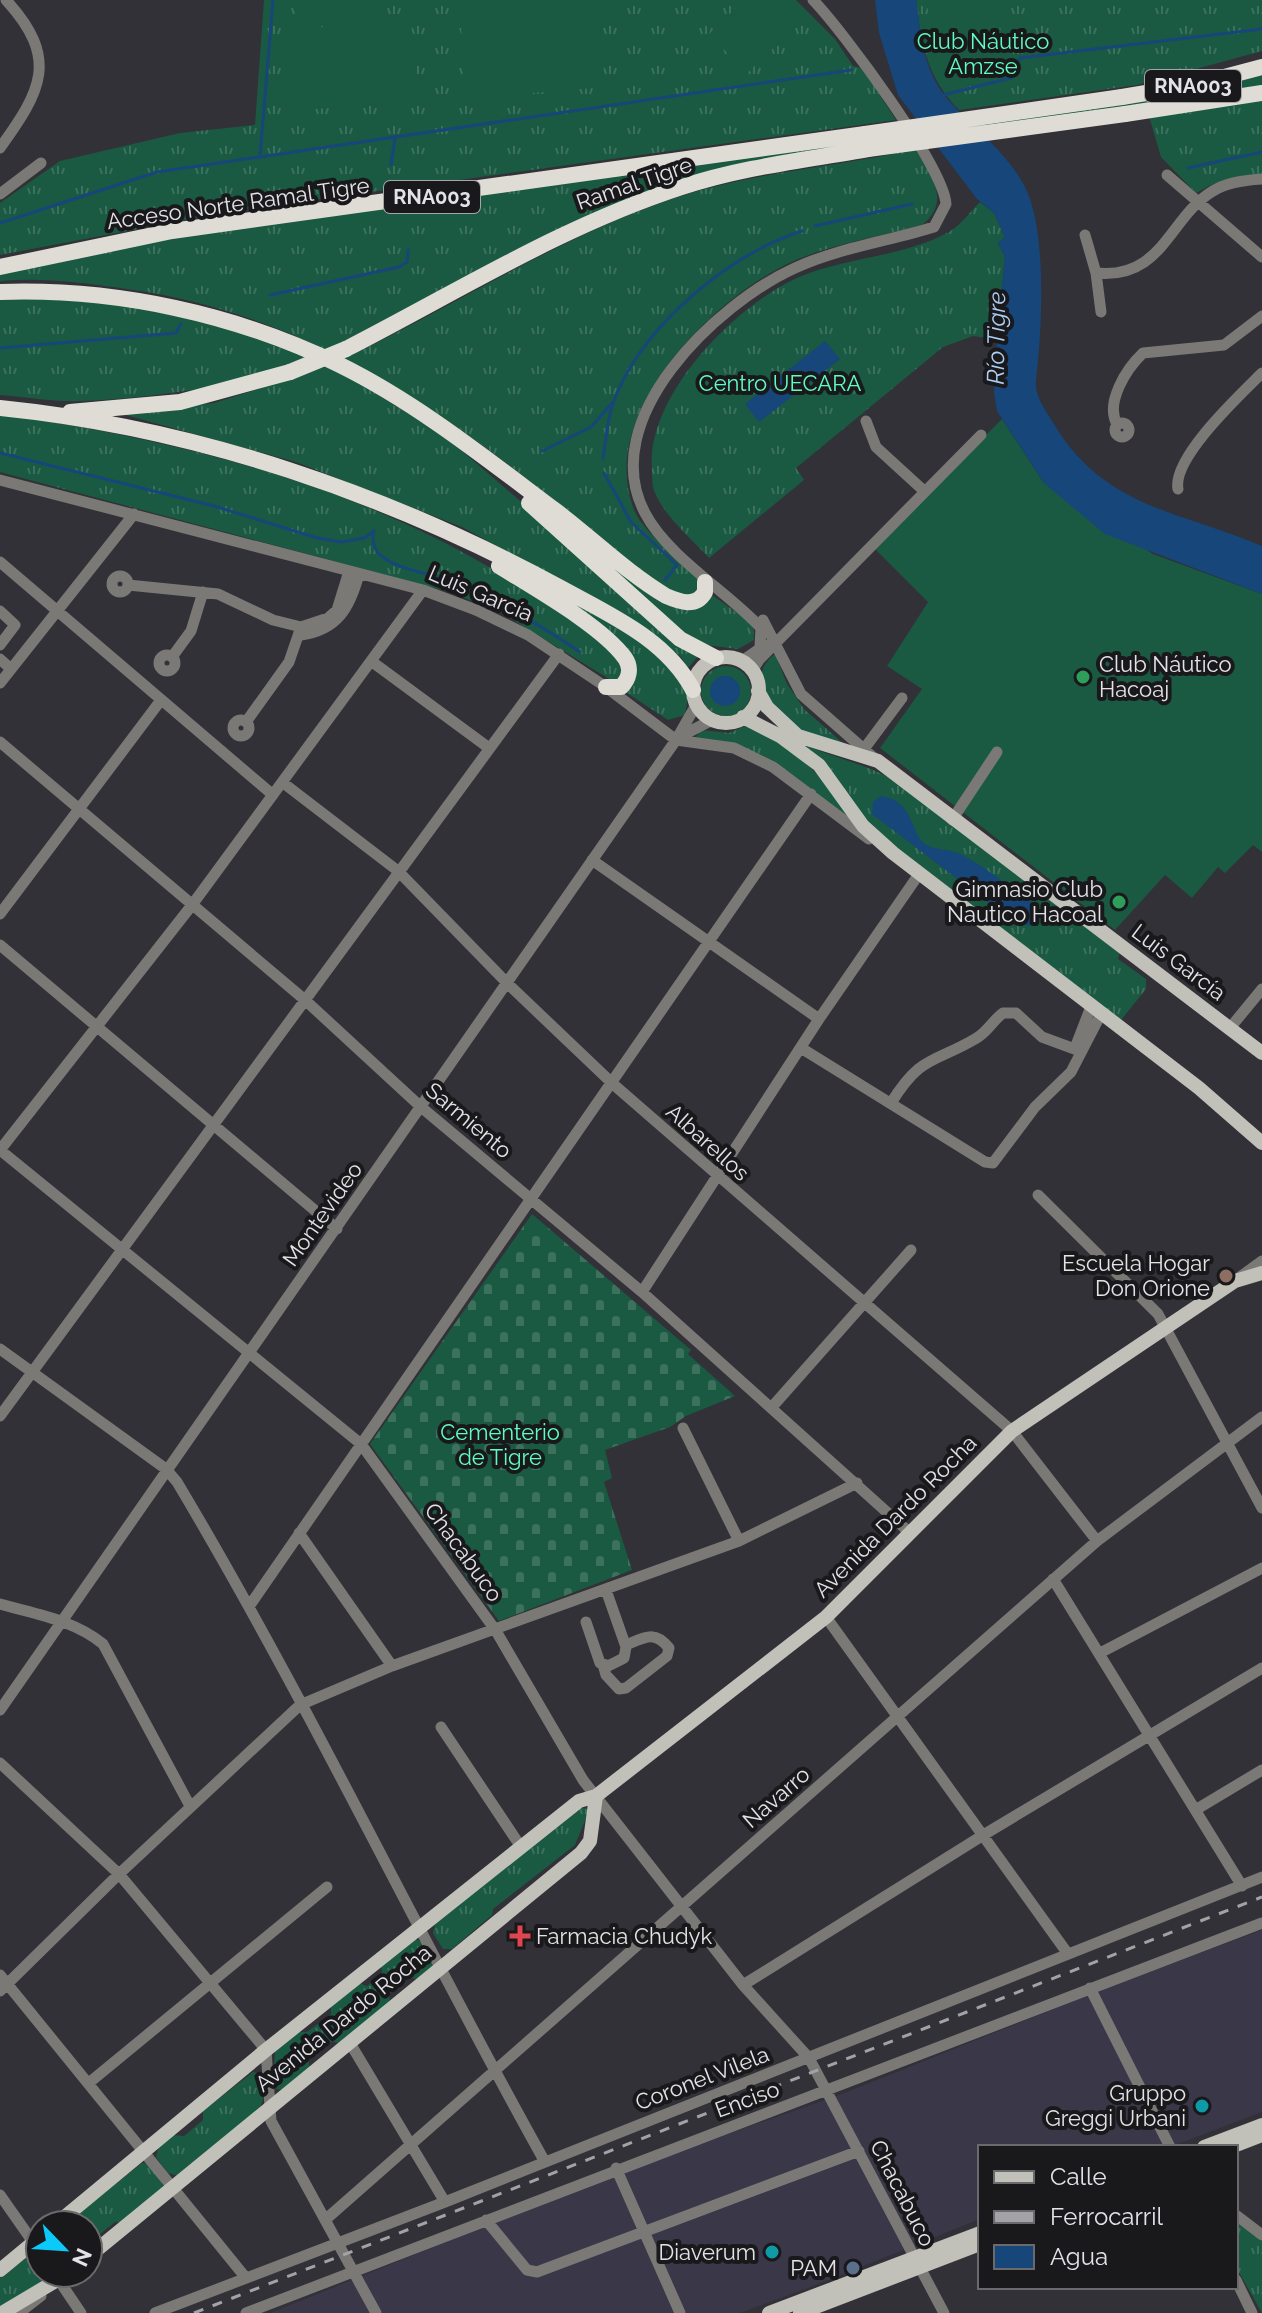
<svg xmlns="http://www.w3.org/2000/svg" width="1262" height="2313" font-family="Raleway,sans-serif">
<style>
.commercial{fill:#393748}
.grass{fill:url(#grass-tufts)}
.cemetery{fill:url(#cemetery-stones)}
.pitch{fill:#1a5942}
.water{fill:#16467a}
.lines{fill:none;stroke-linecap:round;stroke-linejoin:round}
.stream{stroke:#16467a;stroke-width:3}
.minor{stroke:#7a7976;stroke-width:11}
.major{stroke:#c1c0b9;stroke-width:14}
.highway{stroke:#dedcd4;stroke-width:16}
.rail{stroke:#a2a2a7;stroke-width:3;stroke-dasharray:10 10;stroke-linecap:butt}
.highway-bridge{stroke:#dedcd4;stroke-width:16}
.leisure-dot{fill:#2e9e5b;stroke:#19191c;stroke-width:3}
.education-dot{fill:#8d6e63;stroke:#19191c;stroke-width:3}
.health-dot{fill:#e0444e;stroke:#19191c;stroke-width:3}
.culture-dot{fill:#0f9aa8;stroke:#19191c;stroke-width:3}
.service-dot{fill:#5c6f8a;stroke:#19191c;stroke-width:3}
.labels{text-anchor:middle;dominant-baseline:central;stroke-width:8;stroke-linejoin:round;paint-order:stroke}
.shield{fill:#19191c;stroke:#a6a6aa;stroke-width:2}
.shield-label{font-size:20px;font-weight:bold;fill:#e3e3e7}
.park-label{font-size:22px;fill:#5efcc1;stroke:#19191c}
.street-label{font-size:22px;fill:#e3e3e7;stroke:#19191c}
.poi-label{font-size:22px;fill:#e3e3e7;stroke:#19191c;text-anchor:end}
.water-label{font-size:24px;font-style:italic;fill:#aecef4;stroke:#19191c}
</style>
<defs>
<pattern id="grass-tufts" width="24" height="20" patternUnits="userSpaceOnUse" patternTransform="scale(2)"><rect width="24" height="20" fill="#1a5942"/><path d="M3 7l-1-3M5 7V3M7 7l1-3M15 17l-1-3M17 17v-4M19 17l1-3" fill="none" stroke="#3b715d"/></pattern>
<pattern id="cemetery-stones" width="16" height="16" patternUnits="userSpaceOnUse" patternTransform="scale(2)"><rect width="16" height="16" fill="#1a5942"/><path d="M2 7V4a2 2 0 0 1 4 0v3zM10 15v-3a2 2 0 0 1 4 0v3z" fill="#3b715d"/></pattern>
</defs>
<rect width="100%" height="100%" fill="#313137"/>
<path class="commercial" d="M1262,1930v182l-92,35h-190v72l-156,63 -84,31h-470l355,-143 217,-76 256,-103z"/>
<path class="grass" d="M264,0h532l39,39 18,27 9,2 34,52 -663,91 -233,44v-52l60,-42 120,-28 75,-8z
M916,0h346v51l-125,34 -178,25c-33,-34 -37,-65 -43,-110z
M1262,72v15l-483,70c-168,31 -291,107 -438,189l15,7c105,-51 202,-115 313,-153 80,-28 164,-32 246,-51 16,26 37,52 7,76 -45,12 -97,20 -139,41 -76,39 -188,151 -148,246 9,20 46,49 62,66l5,9 -9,13 -28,-10c-167,-135 -316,-270 -538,-301 -41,-6 -85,-12 -127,-8v-8l221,-44z
M1262,98v77l-47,8 -19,10 -35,-36 -12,-41z
M980,202l14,11 11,24 -7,6 7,14 -8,82 -24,-3 -30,11 -147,121 8,12 -95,78c-17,-19 -44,-41 -54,-65 -3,-7 -3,-16 -3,-24 -6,-73 83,-164 147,-192 48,-20 104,-20 150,-45 12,-7 22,-21 31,-30z
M0,297l107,5 118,24 106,39 116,73 252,217 -11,13 -7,-11 -69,-48 -150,-82 -166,-65 -174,-48 92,-11 82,-26c-72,6 -143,22 -215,24 -27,1 -54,-4 -81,-6z
M0,414c194,28 387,78 550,192 28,20 60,35 75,67l-11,9 -112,-69 -52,-21 -450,-120z
M600,560l72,41 37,-8 44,31 1,16 -16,9 -40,-5z
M553,588l40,22 79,54 16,32 -3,19 -17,5 -47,-31 13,-17z
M775,654l12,30 17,25 41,36c-12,-3 -26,-5 -36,-10 -26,-14 -70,-55 -34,-81z
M701 691a25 25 0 1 1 50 0a25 25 0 1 1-50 0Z
M745,726c44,13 81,52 102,90l-88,-62 -63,-17 5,-7 28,3z
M787,734c33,23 74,26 108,47l225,171 -2,7 28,20v10l-25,31 -242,-186z
M580,1807l7,2 1,4 -13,32 -82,64 -1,6 -40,34h-9l-10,-16 2,-9z
M415,1939l8,3 11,19 -1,6 -14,13 -10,-3 -20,17 1,10 -50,40 -8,-3 -23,19v9l-24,21 -9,-1 -3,-8 2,-30 22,-19h10l24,-18v-8l28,-23 8,3 15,-12 -1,-9z
M253,2072l7,1 3,26 -3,10 -81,67 -11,-3 -12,-16 3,-11 14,-11 11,1 19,-16v-9z
M142,2163l7,1 15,23 -42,36 -7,-1 -27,22v-19h-24z
M1236,2222l26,18v73l-26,-46z
M32,2253l8,7v13h8l2,5 -50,33v-33z"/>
<path class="cemetery" d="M532,1214l159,136 -3,4 47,42 -49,20 -16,11 -65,23 7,28 -8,4 28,88 -133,51 -129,-177z"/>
<path class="pitch" d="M296,0h90v13l-89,4z
M517,0h81l7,87 -138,11 -8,-93z
M744,0h34l22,23 -53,50 -38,-39z
M926,0h68l14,72 -66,12z
M411,20l6,81 -128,10 -6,-81z
M1002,419l42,64 109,71 109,40v258l-9,-7 -28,28 -7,-6 -26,31 -27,-23 -50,55 -235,-182 42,-59 -35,-23 41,-64 -54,-54z"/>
<path class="water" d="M875,0h41c5,34 7,69 30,97 27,32 70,61 84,102 16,47 12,132 6,181 -2,15 10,31 18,44 50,84 126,87 208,122v48l-157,-60 -61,-51 -47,-72 -3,-18 3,-58 8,-78 -7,-14 7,-6 -11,-24 -17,-14 -79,-104 -19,-62z
M825,341l15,18 -81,63 -14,-18z
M710 691a15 15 0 1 1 30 0a15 15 0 1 1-30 0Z
M881,796c34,5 29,38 44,48 10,7 24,4 35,10 26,13 49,33 73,49l5,10 -3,9 -7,4 -19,-8 -137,-104 1,-12z"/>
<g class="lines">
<path class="stream" d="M943,95l68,-17 9,-20 242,-29
M260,156l13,-156
M391,165l4,-27
M1188,168l74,-16
M0,223l157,-51 694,-102
M815,226l97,-22
M270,295l129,-28 8,-5 1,-12
M0,348l176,-15 5,-9
M542,451l49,-24 22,-25
M0,453l214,53 103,32 24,4 23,-4 10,-7
M603,459c3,-21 5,-46 14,-66 30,-70 113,-139 185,-162
M604,473l27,49 46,43 -12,15
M374,531c-2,8 -1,16 5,23 19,17 53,19 76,29 45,18 85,42 125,69"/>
<path class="minor" d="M0,148c41,-57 60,-89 6,-148
M1167,175l95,82
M0,194l41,-31
M1085,235l11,38 5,39
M1096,273c67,7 73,-56 117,-82 14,-9 33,-11 49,-12
M866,421l10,26 47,43
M1115 430a7 7 0 1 1 14 0a7 7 0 1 1-14 0Z
M1117,424c-12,-21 9,-55 26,-71l81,-8 38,-29
M0,480l423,110 53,20 52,25 78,52 70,53 58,8 39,19 96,72
M1178,489c-6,-31 62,-94 84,-116
M0,562l273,233
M112 584a8 8 0 1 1 16 0a8 8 0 1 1-16 0Z
M128,585l90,9 55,26 28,7 27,-9 9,-8 12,-39
M423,590l-231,315 -192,245 361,294 135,187 87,149 160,205 66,73 135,255
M0,611l15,14 -15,20
M763,620l38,74 74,65
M301,635c37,-5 49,-28 58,-61
M760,646l1,-18c-32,-35 -94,-72 -116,-115 -50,-94 71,-209 150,-245 43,-20 94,-27 139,-41l12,-23c-2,-37 -103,-173 -133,-204
M159 663a8 8 0 1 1 16 0a8 8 0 1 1-16 0Z
M172,657l19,-26 12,-39
M0,659l11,10
M371,661l118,87
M742,661l23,-16
M752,671l7,-11 222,-225
M0,683l134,-169
M233 728a8 8 0 1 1 16 0a8 8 0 1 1-16 0Z
M246,722l43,-60 12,-35
M683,735l29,-15
M0,742l305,258 116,107 221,185 267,240
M864,749l38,-51
M282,782l116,89 110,113 105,100 399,347 85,110
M952,820l45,-68
M592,860l227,159
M0,914l161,-214
M0,945l337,284
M1230,1028l32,-39
M801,1048l184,114 8,1 42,-56 36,-35 31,-60
M1075,1048l17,-44
M891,1103c30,-48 41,-39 84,-64 12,-6 18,-19 28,-26h13l26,24 38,14
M1038,1195l120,119 104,194
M1240,1277l22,-16
M642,1292l177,-273 100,-145
M0,1349l166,120 11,13c132,221 242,455 368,680
M772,1407l139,-157
M0,1416l559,-762
M683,1428l56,113
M299,1533l93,133
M1053,1579l189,307
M606,1590l20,57 -2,11 -20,10 2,7 13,14 7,-1 41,-32 2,-8c-14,-18 -24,-11 -43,-3
M0,1604c35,10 74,16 103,40l87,162
M250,1605l561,-811
M826,1617l242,337
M586,1622l14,41 6,2
M1100,1653l162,-85
M0,1710l676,-970 20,-35
M441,1727l80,120
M0,1763l119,111 147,176 5,71 105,192
M1197,1809l65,-39
M0,1975l246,303
M743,1985l242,-151 277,-166
M1090,1988l80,159
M0,1991l119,-117 181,-169 92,-39 347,-125 118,-58
M350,2043l95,159
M90,2082l237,-195
M616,2168l64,145
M0,2195l40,57
M1236,2215l26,20
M325,2220l772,-679 165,-124
M486,2220l41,50 10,2 322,-121
M54,2273l27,40
M1236,2280l16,33
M19,2313l22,-17
M155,2313l290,-111 817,-325
M246,2313l1016,-390"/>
<path class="major" d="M693 690a33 33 0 1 1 66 0a33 33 0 1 1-66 0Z
M758,691l9,16 31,29 80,25 384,292
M743,717l37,19 39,29 44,61 30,27 306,235 63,55
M1204,2147l58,-22
M1231,2147l31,-12
M55,2225l211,-175 313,-249 17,-5 230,-179 186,-186 223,-150 27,-8
M88,2257l493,-404 9,-12 6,-45
M0,2270l40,-33
M2,2313l67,-40
M769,2313l211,-80
M800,2313l180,-69"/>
<path class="highway" d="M1122,97l72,-12 68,-18
M1125,114l137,-21
M0,267l172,-36 693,-97
M0,292c116,-4 236,22 340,73 77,38 148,95 216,146 37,28 70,61 110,85 14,6 30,12 39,-4v-10
M346,349c111,-57 216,-123 336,-162 60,-20 124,-27 186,-38
M0,408c197,20 388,86 561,180 49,27 105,51 132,102
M70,412l110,-10 110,-30
M529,503l151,136 36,19
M499,566c35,22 103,60 126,92 7,10 4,21 -4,29h-15"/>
<path class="rail" d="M194,2313l1068,-416"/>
<path class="highway-bridge" d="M865,134l257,-37
M868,149l257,-35
M290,372l56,-23"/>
</g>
<g class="leisure-dot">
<circle cx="1083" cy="677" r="8"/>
<circle cx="1119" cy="902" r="8"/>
</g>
<circle class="education-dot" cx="1226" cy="1276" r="8"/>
<path class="health-dot" d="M516 1924h8v8h8v8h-8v8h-8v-8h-8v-8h8z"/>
<g class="culture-dot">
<circle cx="1202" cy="2106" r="8"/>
<circle cx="772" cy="2252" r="8"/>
</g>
<circle class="service-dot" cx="853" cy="2268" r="8"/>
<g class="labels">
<g class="shield">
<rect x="1145" y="70" width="96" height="32" rx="6"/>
<rect x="384" y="181" width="96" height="32" rx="6"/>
</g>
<g class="shield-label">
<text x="1193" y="86">RNA003</text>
<text x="432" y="197">RNA003</text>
</g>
<g class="park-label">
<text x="983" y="41">Club Náutico<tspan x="983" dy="25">Amzse</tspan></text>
<text x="780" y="383">Centro UECARA</text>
<text x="500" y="1432">Cementerio<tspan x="500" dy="25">de Tigre</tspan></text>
</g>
<g class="street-label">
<text transform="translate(634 183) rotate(-19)">Ramal Tigre</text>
<text transform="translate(238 203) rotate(-8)">Acceso Norte Ramal Tigre</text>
<text transform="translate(481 593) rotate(23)">Luis García</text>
<text transform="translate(1179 962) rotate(37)">Luis García</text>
<text transform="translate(469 1120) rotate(40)">Sarmiento</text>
<text transform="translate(708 1142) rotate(42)">Albarellos</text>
<text transform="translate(322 1214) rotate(-55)">Montevideo</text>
<text transform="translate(895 1516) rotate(-45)">Avenida Dardo Rocha</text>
<text transform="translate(464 1552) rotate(54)">Chacabuco</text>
<text transform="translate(776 1797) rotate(-41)">Navarro</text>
<text transform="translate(343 2018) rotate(-39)">Avenida Dardo Rocha</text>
<text transform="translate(702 2078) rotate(-21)">Coronel Vilela</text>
<text transform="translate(747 2099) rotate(-20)">Enciso</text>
<text transform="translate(903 2193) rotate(63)">Chacabuco</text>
</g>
<g class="poi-label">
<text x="1099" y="664" text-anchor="start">Club Náutico<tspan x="1099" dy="25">Hacoaj</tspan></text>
<text x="1103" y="889">Gimnasio Club<tspan x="1103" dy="25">Nautico Hacoal</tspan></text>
<text x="1210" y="1263">Escuela Hogar<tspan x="1210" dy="25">Don Orione</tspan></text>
<text x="536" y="1936" text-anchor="start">Farmacia Chudyk</text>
<text x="1186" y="2093">Gruppo<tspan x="1186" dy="25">Greggi Urbani</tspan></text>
<text x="756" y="2252">Diaverum</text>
<text x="837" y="2268">PAM</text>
</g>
<g class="water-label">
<text transform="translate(996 338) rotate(-89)">Río Tigre</text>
</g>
</g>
<rect x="978" y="2145" width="260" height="144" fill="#19191c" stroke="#6a6a6d" stroke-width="2"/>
<rect x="994" y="2171" width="40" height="12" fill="#c1c0b9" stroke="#6a6a6d" stroke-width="2"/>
<text x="1050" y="2185" font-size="24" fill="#e3e3e7">Calle</text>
<rect x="994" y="2211" width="40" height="12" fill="#a2a2a7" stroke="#6a6a6d" stroke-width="2"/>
<text x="1050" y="2225" font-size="24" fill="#e3e3e7">Ferrocarril</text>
<rect x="994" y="2245" width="40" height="24" fill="#16467a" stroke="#6a6a6d" stroke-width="2"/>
<text x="1050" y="2265" font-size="24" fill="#e3e3e7">Agua</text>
<g transform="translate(64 2249) rotate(115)"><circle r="38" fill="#19191c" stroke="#6a6a6d" stroke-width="2"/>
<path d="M0-6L14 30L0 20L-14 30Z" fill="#0bcafa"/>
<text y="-12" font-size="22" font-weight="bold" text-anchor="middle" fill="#e3e3e7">N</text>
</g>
</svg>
